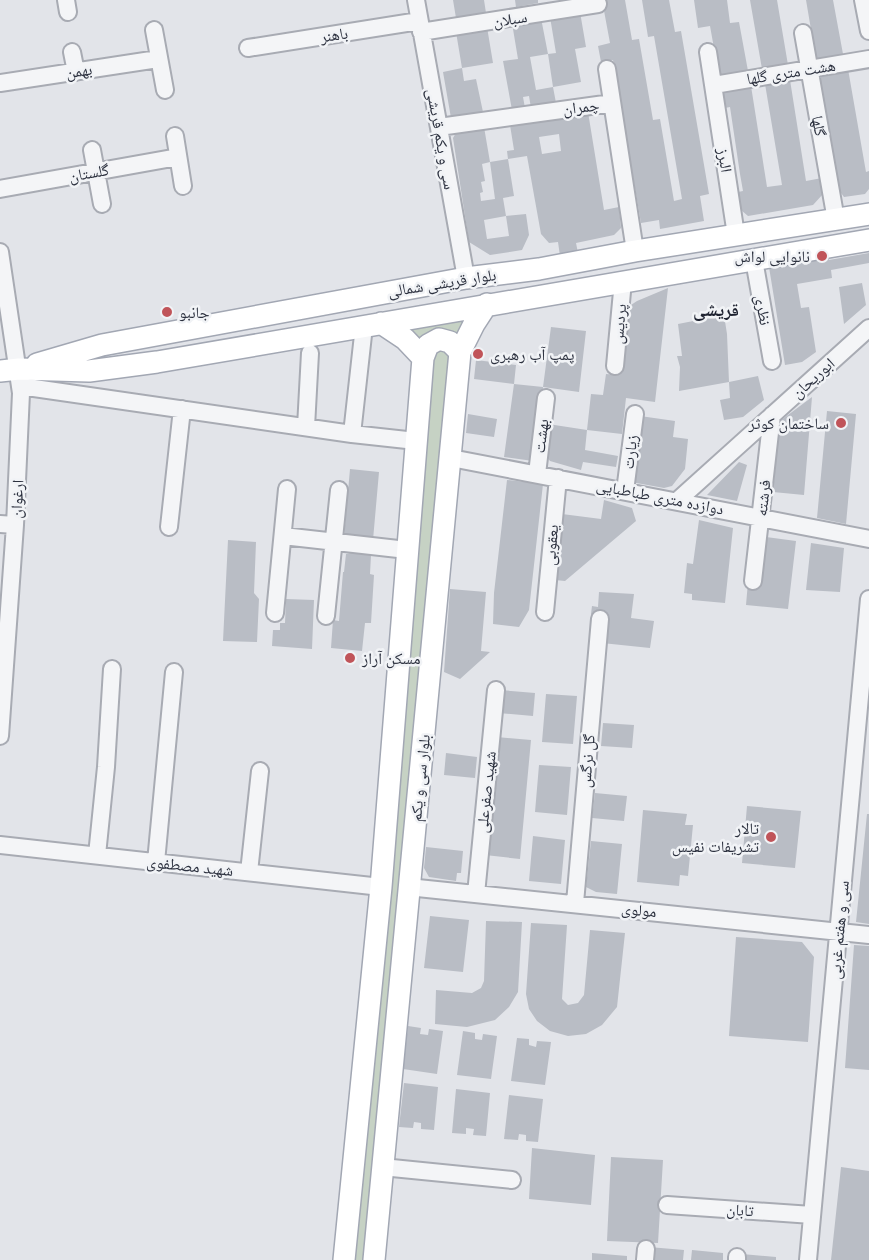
<svg xmlns="http://www.w3.org/2000/svg" width="869" height="1260" font-family="'Public Sans','Noto Naskh Arabic',sans-serif">
<style>
.green{fill:#c6d2c4}
.building{fill:#b9bdc5;fill-rule:evenodd}
.lines{fill:none;stroke-linecap:round;stroke-linejoin:round}
.minor-casing{stroke:#a8abb3;stroke-width:20}
.major-casing{stroke:#a2a7b3;stroke-width:24}
.minor{stroke:#f4f5f7;stroke-width:16}
.major{stroke:#fff;stroke-width:21}
.poi-dot{fill:#c05459;stroke:#f1f3f6;stroke-width:2}
.labels{text-anchor:middle;dominant-baseline:central;stroke-width:5;stroke-linejoin:round;paint-order:stroke}
.street-label{font-size:16px;fill:#2c313f;stroke:#f1f3f6}
.poi-label{font-size:16px;fill:#2c313f;stroke:#f1f3f6;text-anchor:end}
.neighbourhood-label{font-size:18px;font-weight:bold;fill:#1e2230;stroke:#f1f3f6}
</style>
<rect width="100%" height="100%" fill="#e2e4e9"/>
<path class="green" d="M479,310l-20,35 -37,6 -31,-26z
M440,348l8,2 4,8 -81,902h-23l84,-908z"/>
<path class="building" d="M453,0h31l2,13 -30,5z
M515,0h23v3l-22,4z
M602,0h23l7,40 7,-1 14,81 7,-1 14,82 8,-2 -28,-163 -6,1 -6,-37h27l6,32 6,-1 28,163 -9,2 4,25 -44,8 -1,-9 -18,3 -28,-163 -12,2 -3,-16 12,-3z
M694,0h33l3,23 9,-1 9,49 -29,5 -9,-50 -12,2z
M750,0h27l11,65 -26,4z
M806,0h27l10,54 -27,5z
M580,12l6,35 -11,2 6,33 -28,5 3,16 -25,5 -2,-12 -6,1 2,11 -13,2 -9,-49 15,-2 -6,-36 29,-5 7,36 -18,3 6,33 17,-3 -5,-33 8,-1 -6,-36z
M487,27l6,36 -31,5 -6,-36z
M462,68l2,13 12,-2 7,33 -32,6 -8,-46z
M848,69l18,103 3,-1v18l-4,5 -21,3 -6,-8 -20,-115z
M790,80l16,101 16,-3 1,16 -10,11 -65,11 -7,-6 -3,-18 5,-1 -3,-17 -10,-67 -5,1 -3,-17 29,-5 16,101 15,-2 -17,-101z
M588,112l16,98 15,-3 2,21 -7,7 -38,8 2,10 -18,3 -2,-14 -9,1 -8,-9 -14,-78 -19,3 6,37 -11,2 3,18 -22,4 3,19 22,-3 -3,-20 20,-2 3,21 -7,15 -32,5 -21,-13 -16,-104 4,-7 27,-4 6,35 -8,2 3,17 -4,1 2,10 -3,1 1,8 14,-2 -5,-37 18,-3 -1,-8 7,-1 -4,-25zM559,134l2,17 -19,3 -3,-17z
M828,251l1,9 40,-7v10l-38,7 1,8 -35,6 4,24 8,-1 7,45 -14,10 -17,3 -17,-104z
M862,283l4,22 -22,19 -5,-37z
M668,288l-13,114 -29,-4 -4,36 -35,-4 4,-36 12,1 3,-21 12,1 7,-66 12,-8z
M724,315l3,19 2,48 -50,9 1,-24 -3,-11h5l-4,-32z
M551,327l35,4 -7,61 -36,-5 -10,74 -29,-4 10,-73 29,3z
M476,360l40,5 -2,19 -40,-5z
M758,376l6,24 -21,17 -19,3 -4,-20 10,-2 -1,-16z
M812,397l-8,98 -31,-3 7,-71z
M827,411l29,3 -10,110 -29,-6z
M468,414l29,5 -3,18 -28,-4z
M640,416l35,5 -2,16 15,2 -3,30 -13,17 -8,2 -33,-6z
M548,424l39,6 -2,20 33,6 -2,11 -33,-5 -2,8 -31,-9 -5,-7z
M739,462l8,3 -10,36 -30,-6z
M350,469l29,3 -6,68 -29,-3z
M507,480l36,4 -14,126 -10,17 -26,-3 1,-31z
M604,500l28,8 4,13 -71,60 -10,-1 7,-66 39,5z
M699,520l34,8 -8,75 -33,-3v-6l-8,-1 3,-30 6,1z
M766,537l30,4 -8,68 -42,-4 2,-23 12,-40z
M228,540l28,2 -2,51 5,6 -2,43 -34,-1z
M811,543l33,5 -4,44 -34,-2z
M351,553l20,2 -1,19 4,1 -3,48h-6l-3,28 -31,-3 2,-28 6,1 4,-49h1l2,-18z
M450,589l36,3 -5,59 9,1 -30,27 -16,-7z
M599,592l35,2 -3,24 23,3 -4,27 -48,-5 3,-28 -14,-1 1,-8 6,1z
M286,599l28,1 -2,49 -40,-3 1,-16h7v-7h5z
M500,690l35,3 -2,23 -35,-3z
M546,694l31,2 -4,48 -31,-2z
M603,723l31,2 -2,23 -31,-2z
M497,737l34,3 -11,119 -35,-4z
M446,753l31,4 -2,21 -31,-3z
M539,765l32,2 -4,48 -32,-3z
M595,793l32,3 -3,25 -32,-3z
M747,806l54,5 -6,57 -53,-5z
M643,810l44,4 -2,11h8l-5,51 -8,-1 -1,11 -42,-4z
M867,814h2v110l-13,-2z
M533,836l32,4 -4,44 -32,-3z
M591,841l31,3 -5,50 -21,-2 -10,-5z
M426,847l37,4 -2,22h-4l-1,8 -27,-4 -5,-9z
M430,916l39,4 -6,52 -39,-4z
M486,921l36,1 -4,70 -9,15 -14,13 -28,7 -32,-3 1,-34 36,3 9,-5 3,-7z
M531,923l36,2 -5,74 6,6 10,-2 6,-8 6,-65 35,3 -8,74 -15,18 -16,9 -18,2 -18,-5 -13,-10 -8,-12 -3,-15z
M736,937l66,5 12,15 -6,85 -79,-6z
M854,945l15,1v124l-24,-2z
M408,1026l13,2 -1,6 8,1 1,-6 14,2 -6,43 -34,-5z
M463,1031l12,2v6l7,1 1,-6 14,2 -6,43 -34,-4z
M517,1038l12,1v6l7,2 1,-6 14,1 -6,43 -34,-4z
M404,1083l34,4 -4,43 -13,-1v-6l-7,-1 -1,6 -14,-1z
M456,1089l34,4 -4,43 -13,-1 1,-6 -8,-1v6l-14,-1z
M509,1095l34,4 -5,43 -12,-1v-6l-7,-1 -1,6 -14,-1z
M532,1148l63,7 -4,50 -62,-6z
M611,1157l52,3 -5,83 -51,-2z
M841,1167l28,4v89h-38z
M649,1247l35,3 -1,10h-35z
M692,1250l31,3v7h-32z
M592,1253l35,3v4h-35z
M742,1254l34,3v3h-35z"/>
<g class="lines">
<defs>
<path id="minor" d="M66,0l2,12
M416,0l50,278
M863,0l6,31
M154,30l11,60
M421,32l177,-28
M803,33l33,187
M248,48l171,-27
M72,52l4,20
M708,52l28,183
M607,69l28,182
M0,83l158,-24
M714,85l155,-26
M439,127l173,-24
M175,136l8,50
M92,150l10,54
M0,189l178,-32
M0,252l21,141 -6,132 -15,211
M754,260l18,101
M615,366l8,-85
M20,386l332,48 64,7
M306,427l4,-74
M352,434l12,-108
M451,458l418,81
M537,474l9,-76
M625,491l10,-77
M677,501l192,-173
M0,524l15,1
M169,527l13,-118
M283,536l124,14
M753,581l19,-166
M545,612l13,-134
M275,613l12,-124
M326,616l13,-126
M0,845l381,42
M97,855l9,-88 6,-98
M156,862l18,-190
M249,872l11,-101
M408,887l461,48
M476,894l20,-204
M575,903l25,-284
M382,1167l130,13
M667,1205l145,10
M645,1260l1,-11
M737,1260v-3
M808,1260l61,-661"/>
<path id="major" d="M423,358l5,-13 11,-6 11,3 10,10
M37,364l65,-19 364,-67 73,-9 96,-18 234,-37
M0,371l19,-2 70,2 68,-9 712,-122
M344,1260l37,-373 42,-529 -18,-19 -24,-16
M374,1260l86,-908 14,-28 13,-20"/>
</defs>
<use href="#minor" class="minor-casing"/>
<use href="#major" class="major-casing"/>
<use href="#minor" class="minor"/>
<use href="#major" class="major"/>
</g>
<g class="poi-dot">
<circle cx="822" cy="256" r="6"/>
<circle cx="167" cy="312" r="6"/>
<circle cx="478" cy="354" r="6"/>
<circle cx="841" cy="423" r="6"/>
<circle cx="350" cy="658" r="6"/>
<circle cx="771" cy="837" r="6"/>
</g>
<g class="labels">
<g class="street-label">
<text transform="translate(510 19) rotate(-9)">سبلان</text>
<text transform="translate(334 35) rotate(-9)">باهنر</text>
<text transform="translate(79 71) rotate(-9)">بهمن</text>
<text transform="translate(791 72) rotate(-9)">هشت متری گلها</text>
<text transform="translate(581 107) rotate(-7)">چمران</text>
<text transform="translate(819 126) rotate(80)">گلها</text>
<text transform="translate(441 139) rotate(80)">سی و یکم قریشی</text>
<text transform="translate(725 160) rotate(82)">البرز</text>
<text transform="translate(89 173) rotate(-10)">گلستان</text>
<text transform="translate(442 283) rotate(-9)">بلوار قریشی شمالی</text>
<text transform="translate(763 310) rotate(80)">نظری</text>
<text transform="translate(619 324) rotate(-85)">پردیس</text>
<text transform="translate(813 378) rotate(-42)">ابوریحان</text>
<text transform="translate(541 436) rotate(-83)">بهشت</text>
<text transform="translate(630 452) rotate(-83)">زیارت</text>
<text transform="translate(660 497) rotate(11)">دوازده متری طباطبایی</text>
<text transform="translate(763 498) rotate(-84)">فرشته</text>
<text transform="translate(17 499) rotate(-87)">ارغوان</text>
<text transform="translate(551 545) rotate(-85)">یعقوبی</text>
<text transform="translate(587 761) rotate(-85)">گل نرگس</text>
<text transform="translate(420 778) rotate(-84)">بلوار سی و یکم</text>
<text transform="translate(486 792) rotate(-84)">شهید صفرعلی</text>
<text transform="translate(190 866) rotate(6)">شهید مصطفوی</text>
<text transform="translate(639 910) rotate(6)">مولوی</text>
<text transform="translate(839 930) rotate(-85)">سی و هفتم غربی</text>
<text transform="translate(740 1210) rotate(4)">تابان</text>
</g>
<g class="poi-label">
<text x="810" y="256">نانوایی لواش</text>
<text x="179" y="312" text-anchor="start">جانبو</text>
<text x="490" y="354" text-anchor="start">پمپ آب رهبری</text>
<text x="829" y="423">ساختمان کوثر</text>
<text x="362" y="658" text-anchor="start">مسکن آراز</text>
<text x="759" y="828">تالار<tspan x="759" dy="18">تشریفات نفیس</tspan></text>
</g>
<g class="neighbourhood-label">
<text x="716" y="309">قریشی</text>
</g>
</g>
</svg>
